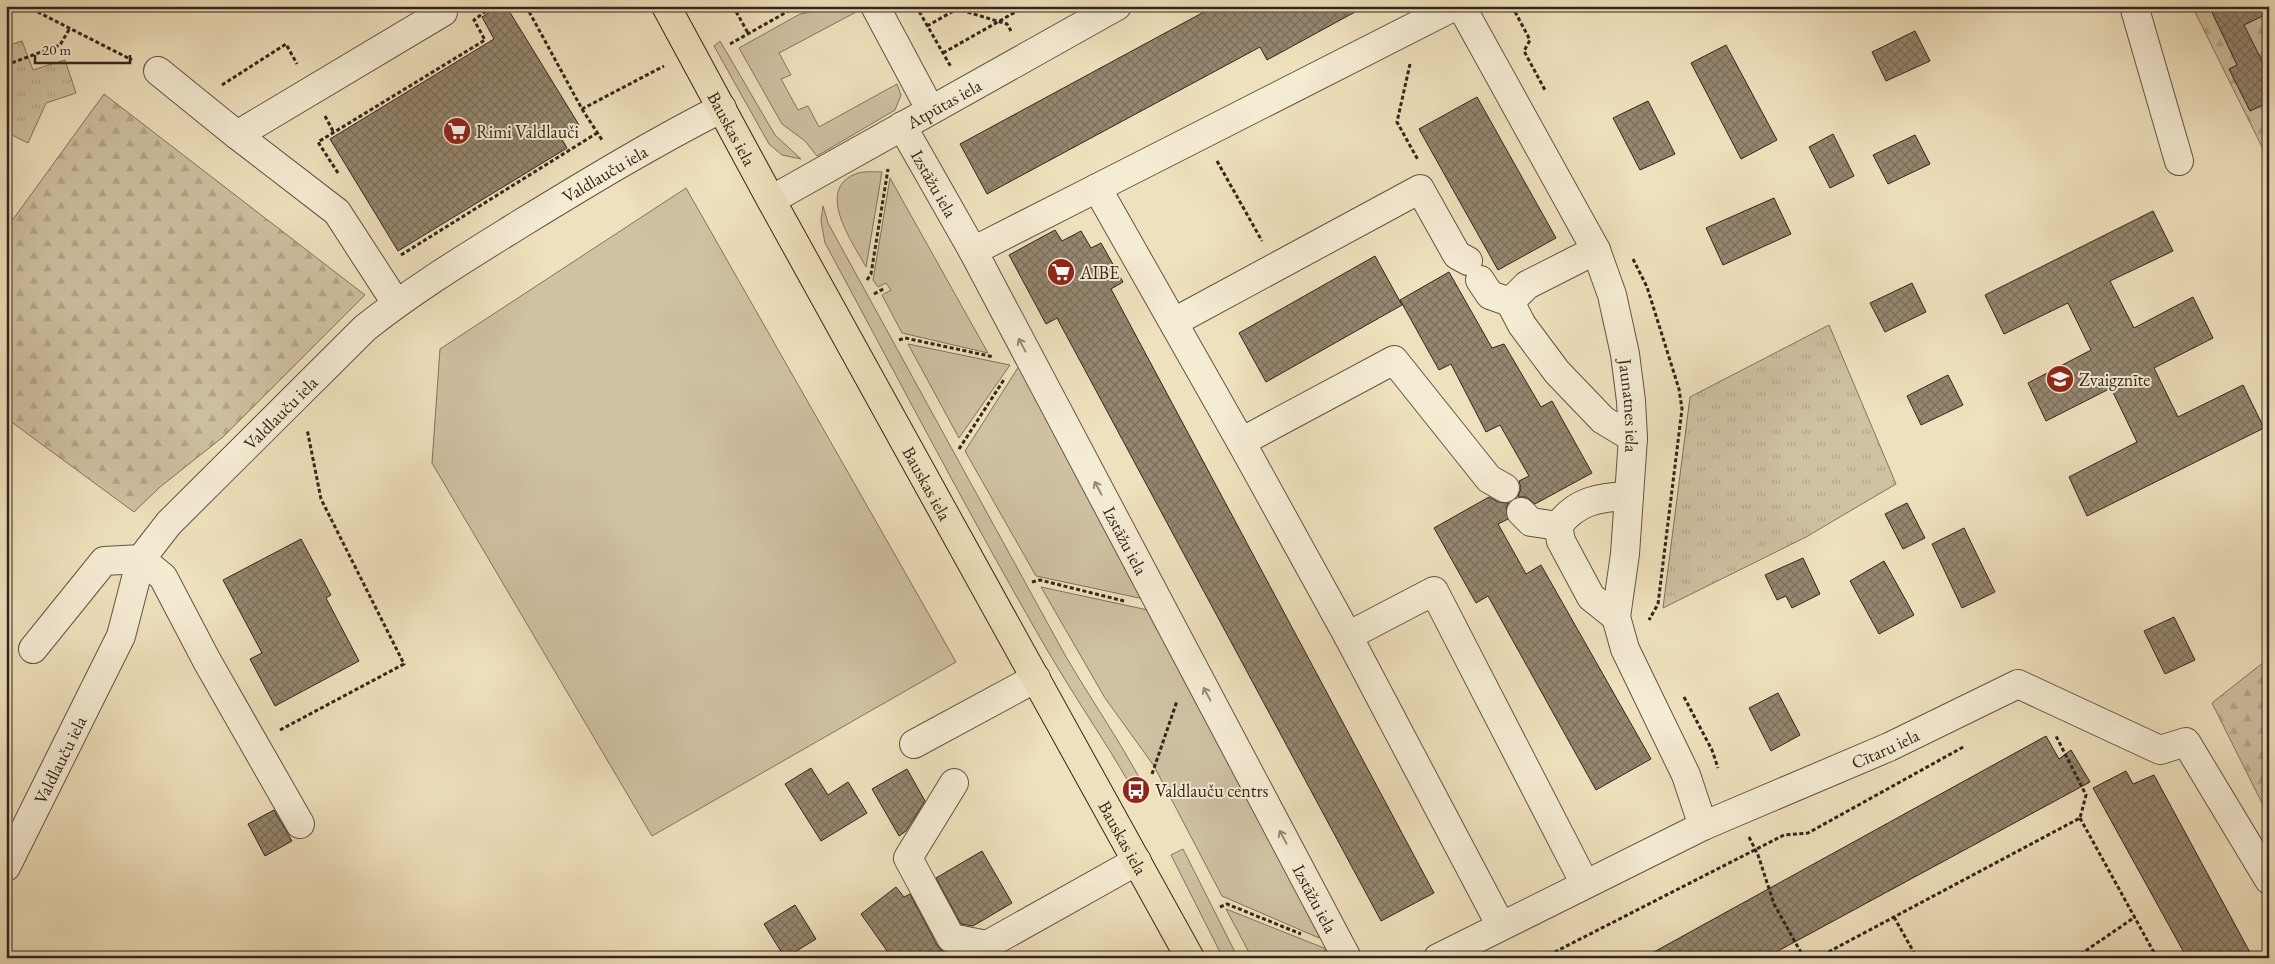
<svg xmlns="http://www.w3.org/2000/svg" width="2275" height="964" font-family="'EB Garamond',serif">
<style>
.grass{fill:#cfc1a2;stroke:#81735f}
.forest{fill:url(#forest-firs);stroke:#81735f}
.park{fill:url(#park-tufts);stroke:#81735f}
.building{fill:url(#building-cross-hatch);stroke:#33251c}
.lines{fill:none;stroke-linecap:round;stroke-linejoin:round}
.minor-casing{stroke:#625444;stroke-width:30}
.major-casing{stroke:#33251c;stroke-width:30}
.path{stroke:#33251c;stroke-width:3;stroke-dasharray:4 2.5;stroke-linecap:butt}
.minor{stroke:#f5ecd4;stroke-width:28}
.major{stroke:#efe1bd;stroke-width:28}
.oneway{stroke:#948878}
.labels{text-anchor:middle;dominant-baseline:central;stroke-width:4;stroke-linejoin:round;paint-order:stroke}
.street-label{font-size:18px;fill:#33251c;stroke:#f5ecd4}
.poi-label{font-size:18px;fill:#33251c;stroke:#f5ecd4;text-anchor:start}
</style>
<defs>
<pattern id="forest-firs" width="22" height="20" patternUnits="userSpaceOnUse" patternTransform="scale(1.25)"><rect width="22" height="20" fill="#cfc1a2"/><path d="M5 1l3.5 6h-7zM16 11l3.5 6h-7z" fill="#b2a68b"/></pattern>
<pattern id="park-tufts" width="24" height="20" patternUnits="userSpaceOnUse" patternTransform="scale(1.25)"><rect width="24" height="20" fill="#cfc1a2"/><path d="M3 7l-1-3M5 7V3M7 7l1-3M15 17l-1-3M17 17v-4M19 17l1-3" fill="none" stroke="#b2a68b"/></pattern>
<pattern id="building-cross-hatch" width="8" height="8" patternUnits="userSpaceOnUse" patternTransform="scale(1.25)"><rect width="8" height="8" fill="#958770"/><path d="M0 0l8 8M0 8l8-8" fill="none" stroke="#7a6e5b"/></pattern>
</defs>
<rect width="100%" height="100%" fill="#efe1bd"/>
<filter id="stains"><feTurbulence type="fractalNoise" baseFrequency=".004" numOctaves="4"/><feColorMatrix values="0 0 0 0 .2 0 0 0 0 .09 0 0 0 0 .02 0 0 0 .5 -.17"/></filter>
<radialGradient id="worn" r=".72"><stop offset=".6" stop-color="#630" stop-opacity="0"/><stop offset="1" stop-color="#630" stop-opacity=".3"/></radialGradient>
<path class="grass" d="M842,6h13l3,5 -79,42 12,22 -10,4 17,31 10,-4 11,21 78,-43 4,11 -6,15 -78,46 -12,-15 -23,-17 -43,-76 61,-34z
M720,41l55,94 26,24 -19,-4 -13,-11 -55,-98z
M882,172l-16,95c-13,-24 -53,-79 -8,-94 7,-2 17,-1 24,-1z
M890,178l98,175 -86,-20 -20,-38 9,-5 -5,-7 -8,4 -5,-7z
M686,188l270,474 -304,174 -220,-373 8,-114z
M823,206l5,17 237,432c25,43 53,83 76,126l-10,5c-27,-47 -58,-91 -85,-138 -77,-133 -148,-270 -221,-405l-4,-22z
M908,344l102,21 -51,73z
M1019,366l125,233 -108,-23 -71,-125z
M1041,587l107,23 170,320 1,8 -97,-42 -68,-130 -49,-68z
M1183,849l55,109h-15l-52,-103z
M1226,909l98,39 5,10h-77z"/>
<path class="forest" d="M2192,6h77v155z
M104,94l261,201 -142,142 -63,50 -26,25 -128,-94v-189z
M2269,658v159l-57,-114z"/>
<path class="park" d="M22,41l11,29 32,-10 11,33 -30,10 -18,40 -22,-11v-86z
M1829,325l67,159 -90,53 -143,71 27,-211z"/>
<path class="building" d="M500,6h6l73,119 -19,11 7,12 -169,103 -68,-112 164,-100 -12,-22z
M1215,6h151l-99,54 -7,-13 -273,147 -27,-50z
M2209,6h60v7l-25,12 25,50v27l-19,9 -21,-42 8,-4z
M1915,31l15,30 -44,20 -14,-29z
M1726,45l51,95 -36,19 -50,-96z
M1477,97l79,141 -58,32 -79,-141z
M1648,101l27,53 -35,16 -27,-52z
M1833,134l21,42 -24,12 -21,-41z
M1915,135l15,29 -42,20 -15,-29z
M1774,198l17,36 -68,31 -17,-37z
M2153,211l20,40 -63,30 24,47 59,-31 20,41 -59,30 24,49 65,-32 21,43 -177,88 -18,-39 68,-35 -26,-54 -65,33 -18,-38 63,-33 -23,-47 -64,31 -19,-39z
M1055,230l7,11 19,-10 10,17 10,-5 22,39 -12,7 323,604 -53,28 -324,-603 -11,6 -37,-69z
M1375,256l27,49 -136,77 -27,-49z
M1449,272l43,76 12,-4 37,63 11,-6 40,72 -57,31 -9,-7h-8l3,-9 -2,-7 10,-5 -29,-51 -14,7 -35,-68 -12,6 -39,-70z
M1912,283l14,29 -41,20 -15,-29z
M1948,375l15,30 -42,20 -14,-29z
M1489,497l9,5 11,1 -3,5 2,11 -10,5 28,50 15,-9 110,194 -55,31 -108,-194 -12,7 -42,-75z
M1907,503l18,35 -22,11 -18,-35z
M1964,528l31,64 -33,16 -30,-64z
M301,539l30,56 -5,3 33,63 -84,45 -25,-47 12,-6 -39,-73z
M1803,558l17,36 -28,14 -6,-12 -9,4 -12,-25z
M1884,561l30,54 -35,19 -29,-53z
M2174,617l21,43 -30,14 -21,-43z
M1778,693l22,42 -29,16 -22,-43z
M2046,736l13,23 12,-9 19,32 -325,176h-122z
M811,768l17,27 20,-13 19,31 -46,28 -36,-57z
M907,769l18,32 -19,30 -7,5 -27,-47z
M2126,771l7,13 21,-9 99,183h-66l-94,-170z
M274,810l18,31 -27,15 -17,-32z
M982,851l30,52 -39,23 -12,-2 -25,-46z
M896,887l8,10 6,-3 27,51 12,13h-57l-31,-44z
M795,905l21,34 -31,19 -21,-34z"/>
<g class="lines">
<defs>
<g id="minor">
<path d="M875,6l55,103"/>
<path id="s1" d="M1461,6l135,244 16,45 13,59 6,47 2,37 -8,116 -9,63 9,32 61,126 17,51"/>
<path d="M2134,6l45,155"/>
<path d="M158,71l79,64"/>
<path id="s2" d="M902,126l71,125 374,707"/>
<path d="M1097,188l358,-182"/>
<path id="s3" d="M771,200l346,-194"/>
<path d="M1596,250l-69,35 -17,17 12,23 35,47 46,48 30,18"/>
<path d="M973,251l124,-63 144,254 107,194 153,290"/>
<path d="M1480,280l10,15 20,7"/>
<path d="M396,303l-59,-91 -100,-77 206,-123"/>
<path d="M1174,322l246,-133 37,66 11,6"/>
<path d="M1241,442l153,-82 95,119 16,9"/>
<path d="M1521,512l10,10 27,4"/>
<path d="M1616,617l-25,-20 -30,-56 -3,-15c18,-25 41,-29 71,-30"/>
<path d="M1348,636l86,-45 151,293"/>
<path d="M33,649l71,-88 37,-2 22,18 44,84 93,163"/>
<path d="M914,744l122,-66"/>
<path d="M954,783l-46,75 43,80 36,7 150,-84"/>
<path id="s4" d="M6,867l115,-231 20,-77 28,-36 196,-195c49,-39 102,-71 155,-104 67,-41 133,-81 202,-116"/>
<path id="s5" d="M1438,958l265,-132 186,-79 129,-63 142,66 26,-8 83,138"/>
</g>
<g id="major">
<path id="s6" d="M666,6l105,194 419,758"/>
</g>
</defs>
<use href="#minor" class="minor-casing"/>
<use href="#major" class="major-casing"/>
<path class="path" d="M26,6l106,54
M526,6l56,103 82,-43
M733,6l15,27
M916,6l35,61
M1512,6l18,34 -6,11 22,41
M927,26l30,-17 50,15 4,7
M730,44l62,-35 13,-3
M943,53l83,-47
M1410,64l-13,58 21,38
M6,65l54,-20 10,-17
M222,85l64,-41 11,20
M582,109l20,31
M325,116l9,17
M1217,161l45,80
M338,173l-20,-31 167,-102 -11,-20 19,-14
M401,255l196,-122
M1633,259l14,28 32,102 3,20 -24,195 -9,16
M867,280l4,-6 17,-105
M874,294l11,-6
M899,340l6,-2 89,19
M959,449l46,-71
M1032,582l8,-2 84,21
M1684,697l28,53 6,18
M280,730l124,-66 -83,-165 -14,-70
M1152,774l25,-73
M2080,818l77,140
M1749,837l9,18 16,49 30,54
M1220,907l7,-3 74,30
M1894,917l23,41
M1543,958l241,-123 24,-2 157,-87
M1817,958l263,-140 6,-23 -30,-59
M2075,958l60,-41"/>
<use href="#minor" class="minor"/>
<use href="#major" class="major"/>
</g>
<defs><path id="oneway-shaft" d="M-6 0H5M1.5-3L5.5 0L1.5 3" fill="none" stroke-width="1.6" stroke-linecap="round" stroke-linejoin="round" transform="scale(1.25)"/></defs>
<g class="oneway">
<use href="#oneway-shaft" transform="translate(1022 345) rotate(-118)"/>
<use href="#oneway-shaft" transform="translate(1098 488) rotate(-118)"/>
<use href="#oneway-shaft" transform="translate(1207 694) rotate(-118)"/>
<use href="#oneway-shaft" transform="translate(1283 837) rotate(-118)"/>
</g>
<defs>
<symbol id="supermarket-disc" viewBox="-11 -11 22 22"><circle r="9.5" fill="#8f2418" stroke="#f5ecd4"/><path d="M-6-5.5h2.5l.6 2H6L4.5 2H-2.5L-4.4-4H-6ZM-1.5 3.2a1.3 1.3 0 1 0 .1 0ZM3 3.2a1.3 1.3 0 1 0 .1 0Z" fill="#fff"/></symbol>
<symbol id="school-disc" viewBox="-11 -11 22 22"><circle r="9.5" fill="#8f2418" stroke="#f5ecd4"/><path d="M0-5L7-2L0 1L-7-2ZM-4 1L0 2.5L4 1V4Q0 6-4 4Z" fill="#fff"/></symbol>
<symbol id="bus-disc" viewBox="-11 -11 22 22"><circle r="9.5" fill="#8f2418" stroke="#f5ecd4"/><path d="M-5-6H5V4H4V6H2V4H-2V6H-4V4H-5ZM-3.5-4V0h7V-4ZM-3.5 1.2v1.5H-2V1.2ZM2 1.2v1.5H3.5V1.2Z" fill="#fff"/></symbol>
</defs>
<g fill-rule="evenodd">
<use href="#supermarket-disc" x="441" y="115" width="32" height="32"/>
<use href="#supermarket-disc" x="1045" y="256" width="32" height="32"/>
<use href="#school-disc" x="2044" y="363" width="32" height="32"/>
<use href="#bus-disc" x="1120" y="774" width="32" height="32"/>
</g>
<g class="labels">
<g class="street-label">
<text stroke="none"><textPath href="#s3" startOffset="198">Atpūtas iela</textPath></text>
<text stroke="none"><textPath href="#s6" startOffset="139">Bauskas iela</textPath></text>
<text stroke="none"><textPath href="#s4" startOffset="945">Valdlauču iela</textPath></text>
<text stroke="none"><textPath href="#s2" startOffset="66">Izstāžu iela</textPath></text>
<text stroke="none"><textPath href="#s1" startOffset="439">Jaunatnes iela</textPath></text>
<text stroke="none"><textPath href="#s4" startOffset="540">Valdlauču iela</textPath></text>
<text stroke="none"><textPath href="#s6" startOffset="544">Bauskas iela</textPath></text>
<text stroke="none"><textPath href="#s2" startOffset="471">Izstāžu iela</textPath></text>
<text stroke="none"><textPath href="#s5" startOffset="494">Cītaru iela</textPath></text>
<text stroke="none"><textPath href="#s4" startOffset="120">Valdlauču iela</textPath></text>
<text stroke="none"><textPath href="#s6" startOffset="949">Bauskas iela</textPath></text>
<text stroke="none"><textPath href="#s2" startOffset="876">Izstāžu iela</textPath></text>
</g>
<g class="poi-label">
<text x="476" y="131">Rimi Valdlauči</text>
<text x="1080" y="272">AIBE</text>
<text x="2079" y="379">Zvaigznīte</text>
<text x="1155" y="790">Valdlauču centrs</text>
</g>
</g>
<rect width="2275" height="964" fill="none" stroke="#efe1bd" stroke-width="25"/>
<rect x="8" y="8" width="2260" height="949" fill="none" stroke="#33251c" stroke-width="2.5"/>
<rect x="12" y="12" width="2250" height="939" fill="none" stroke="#33251c"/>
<path d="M35 55v8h95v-8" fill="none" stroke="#33251c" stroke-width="2.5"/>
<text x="42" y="55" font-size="15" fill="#33251c" stroke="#f5ecd4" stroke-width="4" paint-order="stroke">20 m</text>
<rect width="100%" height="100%" filter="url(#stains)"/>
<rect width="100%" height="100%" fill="url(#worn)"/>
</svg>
